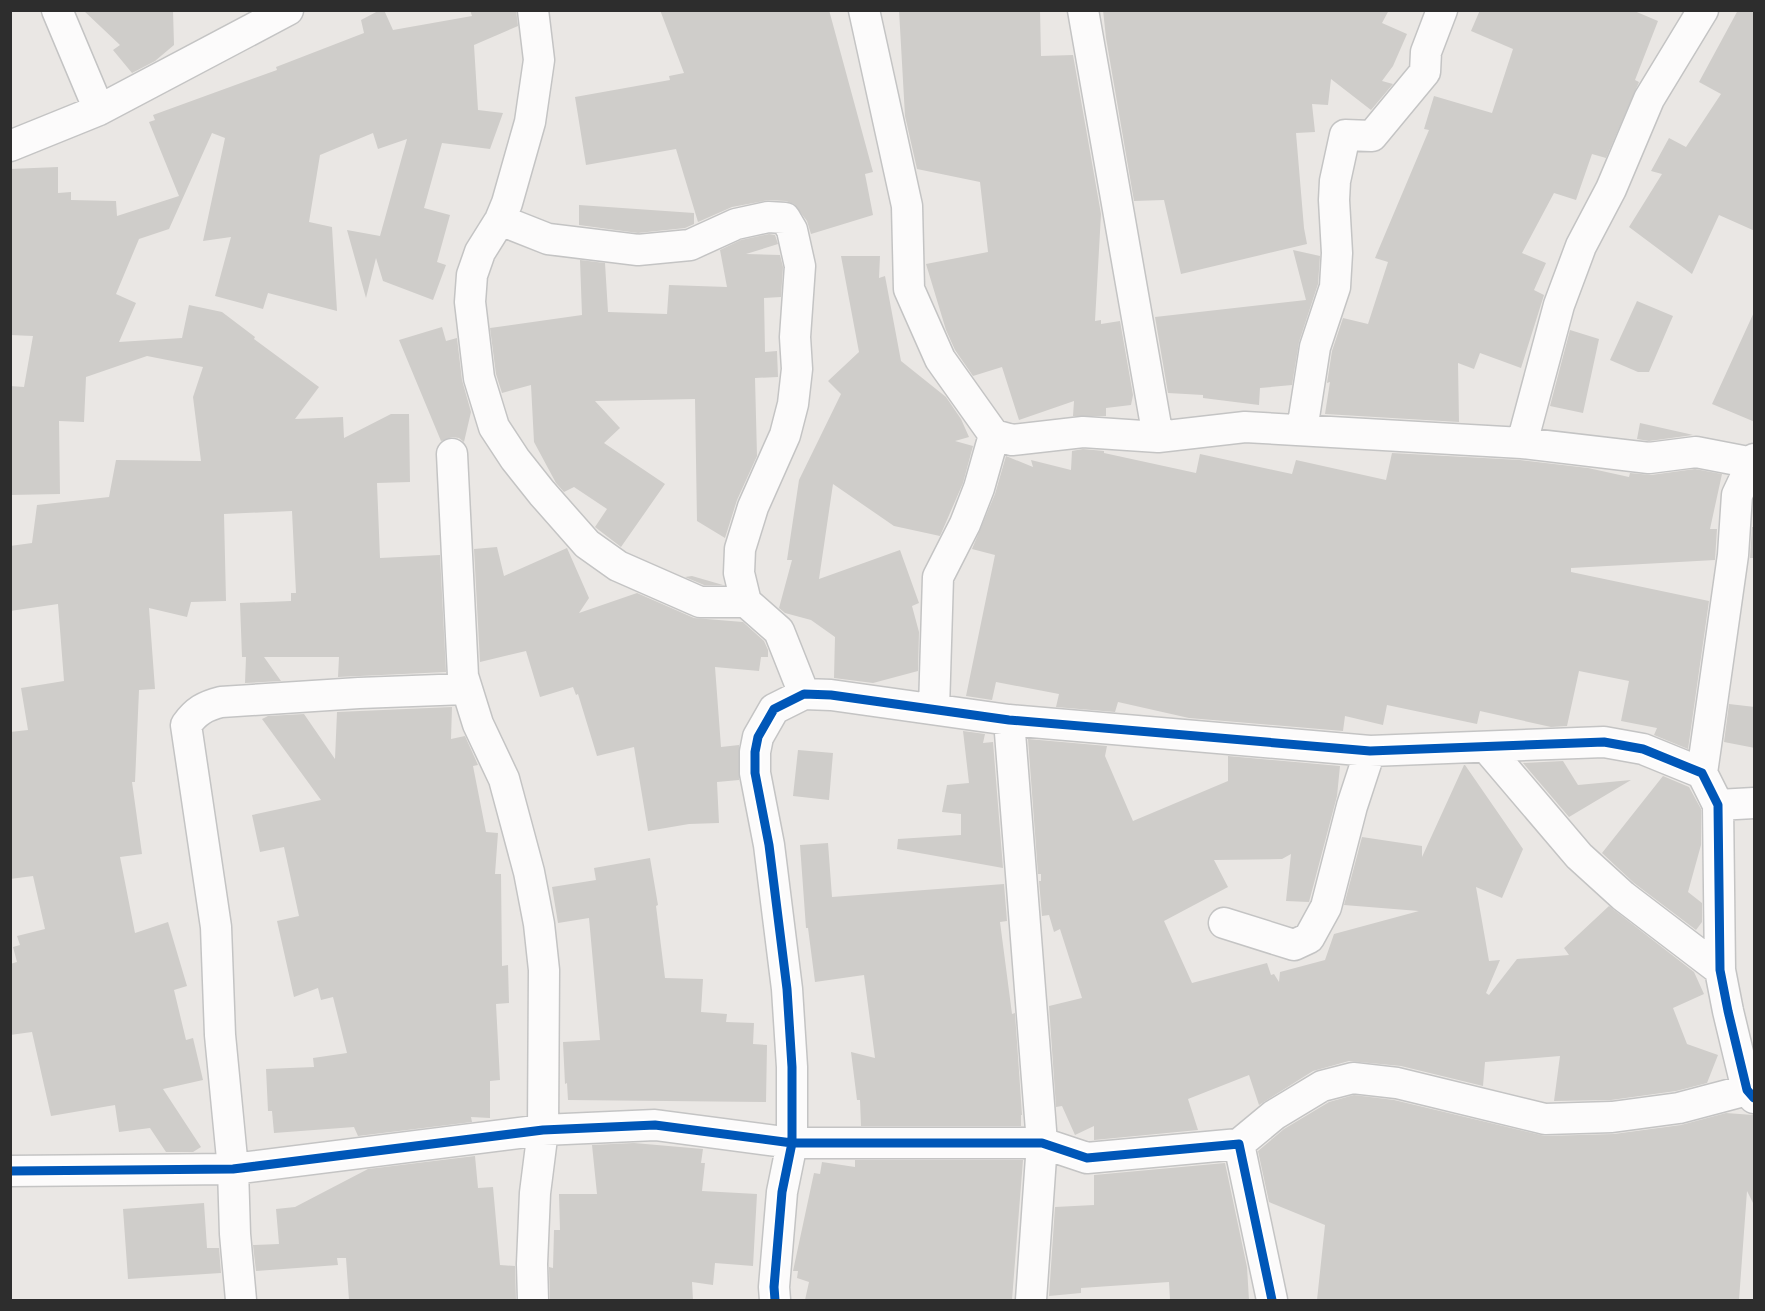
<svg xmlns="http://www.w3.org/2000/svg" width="1765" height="1311" font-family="Cabin,sans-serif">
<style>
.building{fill:#cfcdca}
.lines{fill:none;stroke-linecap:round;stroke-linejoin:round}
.street-casing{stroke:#c4c4c4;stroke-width:33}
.street{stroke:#fcfbfb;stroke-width:30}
.cycleway-casing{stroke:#fff;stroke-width:13}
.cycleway{stroke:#0057b8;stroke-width:9}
</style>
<rect width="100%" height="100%" fill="#eae7e4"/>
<path class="building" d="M83,10h90l1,35 -19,16 -23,12 -19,-23 7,-5z
M380,10h4l9,20 79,-14 -2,-6h46l2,16 -44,19 4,65 25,3 -13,36 -48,-6 -18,65 26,7 -13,47 9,3 -13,35 -50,-19 -7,-23 -10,40 -19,-68 33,6 27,-97 -29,10 -5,-16 -53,22 -11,67 23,5 5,84 -69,-18 -5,16 -48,-13 16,-59 -28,4 22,-103 -13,-5 -43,96 -30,10 -23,55 20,9 -17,39 63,-4 7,-33 33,7 33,25 -1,2 65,48 -24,32 48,-2 1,21 47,-24h18l1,68 -33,1 3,75 60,-3 6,117 -108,5 1,-20h-75l17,24 -36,2 1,-26h-4l-2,-54 51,-2v-8h5l-4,-82 -68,3 2,87 -35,1 -4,15 -38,-9 6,81 -16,1 -4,92h-3l10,72 -22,3 15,76 33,-11 19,64 -13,4 12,50 7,-2 10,42 -40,9 38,58 -8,5h-27l-16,-24 -31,4 -4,-27 -64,11 -19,-84 -22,3v-71l7,-2 -4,-15 7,-2 -3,-9 28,-7 -12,-53 -23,3v-147l18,-2 -7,-42 43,-7 -6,-77 -48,7v-65l22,-3 5,-38 72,-8 7,-37 85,1 -8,-64 10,-30 -56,-11 -61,21 -2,45 -25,-1 1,73 -50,1v-109l14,1 9,-51 -23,-1v-166l48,-2v26l13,-1v8l45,1 1,15 62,-20 -30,-74 6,-2 -2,-5 124,-45 -1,-3 88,-34 -3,-13z
M660,10h169l44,162 -8,2 8,41 -62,19 -4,-13 -13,-17 -8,-3 -17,-1 -37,7 -34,15 -22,-73 -90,16 -11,-68 95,-17 -1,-4 15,-3z
M899,10h141l1,46 32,-1 28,159 -6,107 6,-1v4l19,-3 13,74 -2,10 -25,3v8h-33l1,-15 -55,19 -17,-53 -29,9 -18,-26 -9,-20 -20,-66 62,-12 -8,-70 -63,-13 -12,-53z
M1103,10h286l-7,13 25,11 -14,32 -11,15 11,3 -22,26 -40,-31 -3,26 -16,-1 3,28 -19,1 8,95 3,16 -126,30 -17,-74 -30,1 -28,-163z
M1480,10h152l26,11 -23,59 4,2 -33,76 -14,-4 -16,46 -22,-7 -32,60 24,10 -12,27 10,5 -23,73 -41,-15 -6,16 -16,-6 1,59 -134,-8 5,-32 -3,1 5,-32 11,-33 25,6 20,-62 -13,-4 54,-128 -5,-1 10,-33 58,17 21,-64 -42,-18z
M1738,10h17v221l-36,-16 -27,59 -63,-47 33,-53 -11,-3 18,-33 17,9 35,-53 -22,-12z
M579,205l115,8v11l-9,4 -47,5 -59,-8z
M769,234l6,1 3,9 -32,10 34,1 3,12 -2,30 -17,1 1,54 12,-1 1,26 -23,1 2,78 -20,44 -12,38 -28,-17 -2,-122 -100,2 25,27 -16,15 61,41 -44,63 -26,-20 12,-18 -33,-22 -10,5 -8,-9 -22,-41 -3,-57 -29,8 -6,-19 -6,-46 92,-13 -2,-55 25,3 3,49 59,2 2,-29 58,2 -7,-37 21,-10z
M1293,250l27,6 -2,28 -19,58 -7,43 -32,3 -1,17 -56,-7v-3l-35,-2 -13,-76 151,-17z
M841,256h39l-1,22 6,-2 16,85 45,36 15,22 8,18 -14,4 18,5 -10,37 -23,53 -46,-10 -61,-42 -14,95 81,-29 19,53 -7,3 7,26 -1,39 -45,12 -39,-5 1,-41 -24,-17 -26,-7 -6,-5 13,-48h-5l12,-80 42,-86 -13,-13 31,-29z
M1637,301l36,15 -24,56h-11l-28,-12z
M1755,310v112l-43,-18z
M442,327l4,14 11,-3 5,42 9,32 -7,30 -5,-4 -7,-1 -11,4 -42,-101z
M1570,330l29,9 -16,74 -33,-7z
M1640,423l49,11 4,1 -44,6 -12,-2z
M1083,449l21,2v2l92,20 4,-19 92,20 4,-14 90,20 6,-27 128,7 68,8 41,9 1,-4 21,2 44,-6 27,5 -12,55h7l-2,31 -144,8v4l138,29 -21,148 -34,-14 3,-7 -36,-7 8,-40 -50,-10 -12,55 -16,1 -71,-16 -3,13 -90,-19 -4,20 -38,-9 -2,15 -154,-13 -71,-16 -3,10 -59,-5 3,-13 -63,-12 -4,18 -26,-4 29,-141 -23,-6 23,-55 11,-38 27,11 -2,-7 40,10 1,-19z
M1752,527h3v31h-5z
M497,547l7,29 63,-28 22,50 -10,15 58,-20 57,25 49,4 21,19 4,9v7h-7l-2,14 -44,-4 6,80 18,-2v35l-22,2 2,41 -30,1 -41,7 -14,-84 -37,9 -19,-62 -2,1 -3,-8 -33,10 -14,-46 -46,11 -6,-113z
M692,576l31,9h-19l-19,-8z
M1729,704l26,3v41l-31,-6z
M452,707l-1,32 14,-3 13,29 -5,1 13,66 12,1 -3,41h6l1,92 6,-1 1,38 -13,1 4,76 -10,1v37l-19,-1 1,5 -114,14 -4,-9 -80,6 -2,-22h-4l-2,-42 48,-2 -1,-9 34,-5 -14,-56 -12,3 -3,-12 -24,9 -17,-76 22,-5 -15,-69 -24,5 -8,-37 69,-15 -59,-81 6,-3 36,-2 31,45 2,-47z
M963,731l22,3 -2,9 10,-1 10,126 -106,-19 1,-10 63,-4v-21l-19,-2 5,-27 22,-2z
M1028,739l79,7 -2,10 28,65 95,-40v-25l112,10 -3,30 -28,106 -23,-1 5,-47 -9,5 -68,1 14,27 -64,34 28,62 75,-20 4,12 3,-1 5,8 1,-10 45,-12 9,-26 85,-23 -75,-6 18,-68 60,9v11l42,-92h1l58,84 -21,49 -26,-11 13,74 11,-1 -14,33 3,2 28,-36 52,-4 -5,-7 45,-42 85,66 10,22 -31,14 14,36 31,11 -11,28 -31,8 -65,9 -57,1 6,-45 -75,6 -2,24 -82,-20 -52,-5 -36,10 -54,34 -10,-30 -61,24 10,31 -104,10v-14l-19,9 -13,-29 -6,1 -7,-101 33,-8 -22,-69 -6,3 -5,-17 -7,1 -3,-35h2v-7h-3z
M798,750l35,3 -4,47 -36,-4z
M1563,761l15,24 53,-5 -62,37 -46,-54z
M1663,776l26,11 12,22v36l-13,47 14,11v19l-6,8 -62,-47 -32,-30z
M828,843l4,54 172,-13 3,37 -7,1 12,92 3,-1 7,102h-1v11h-160l-1,-26h-3l-6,-48 24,6 -11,-83 -49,7 -7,-54h-2l-6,-83z
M650,858l8,47 -2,1 9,72 38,1 -2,33 26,2 -1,8 28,1 -1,21 14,1 -1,57 -198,-2 -1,-17 -2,1 -2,-42 37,-2 -11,-122 -31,5 -6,-36 44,-7 -2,-12z
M1354,1095l40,5 151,36 69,-2 67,-9 45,-12 27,2 2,92 -8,-16 -8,109h-422l8,-75 -56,-23 -11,-51 26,-22 45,-27z
M634,1143l69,6 -2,14h4l-3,28 55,3 -4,72 -38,-3 -2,22 -21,-3 1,18h-143l-1,-33 4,1 1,-38h6l-1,-36h38l-5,-49z
M475,1156l3,32 15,-1 7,78 15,1 1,34h-167l-3,-42h-9l1,7 -82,6 -3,-26 26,-1 -3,-35 19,-2 73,-38z
M855,1160h168l-11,140h-207l4,-18 -12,-4 1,-7h-5l21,-98 6,1 2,-12 33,5z
M1225,1163l22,104 2,33h-79l-1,-18 -88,6v5l-32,3 6,-89 39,-2v-30z
M204,1203l3,45h12l2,25 -93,6 -5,-70z"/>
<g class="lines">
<defs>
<path id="street" d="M57,10l42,100
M533,10l6,50 -9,62 -23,81 -7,17 -20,32 -8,23 -2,27 9,76 15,49 21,32 27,34 45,51 31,22 82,36h46
M864,10l43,196 2,83 31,70 54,76 18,5 71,-8 75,5 87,-10 277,16 127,15 47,-6 57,11
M1083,10l75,427
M10,146l89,-36 189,-100
M500,220l48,19 90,11 52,-5 46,-21 32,-7 17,1 7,12 8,36 -5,71 2,32 -4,35 -8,31 -32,72 -13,42 -1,24 7,29 33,29 25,63
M1302,430l13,-83 20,-60 2,-34 -3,-53 1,-19 10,-46 27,1 53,-64 1,-20 16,-42
M1522,443l37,-138 22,-59 30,-57 38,-90 54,-89
M452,454l11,222 15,48 26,55 25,93 10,52 5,46 -1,160 -8,63 -3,71 1,36
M934,709l4,-132 27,-53 14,-36 15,-53
M1009,720l33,423 -11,157
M1487,748l92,108 44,40 97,74
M1702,773l31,-218 4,-60 17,-36
M1718,805l36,-2
M1224,923l70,22 15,-7 17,-31 26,-101 18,-55
M1239,1144l35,-29 48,-29 31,-8 44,5 148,36 67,-2 67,-9 68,-18
M10,1171l223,-2 310,-39 112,-5 137,18h250l45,15 152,-14 33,156
M241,1300l-6,-66 -2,-65 -13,-134 -4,-108 -30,-202c10,-14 19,-19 35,-23l138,-9 107,-4
M775,1300l-1,-13 8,-95 10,-49v-76l-5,-78 -18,-144 -14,-72v-21l3,-15 16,-28 30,-15 27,1 178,25 361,31 234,-9 39,7 59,24 16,32 2,165 8,41 19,79 7,8"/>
</defs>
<use href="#street" class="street-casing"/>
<use href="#street" class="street"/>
<defs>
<path id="cycleway" d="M10,1171l223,-2 310,-39 112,-5 137,18h250l45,15 152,-14 33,156
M775,1300l-1,-13 8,-95 10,-49v-76l-5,-78 -18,-144 -14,-72v-21l3,-15 16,-28 30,-15 27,1 178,25 361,31 234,-9 39,7 59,24 16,32 2,165 8,41 19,79 7,8"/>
</defs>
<use href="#cycleway" class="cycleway-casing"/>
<use href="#cycleway" class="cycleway"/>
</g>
<rect width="1765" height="1311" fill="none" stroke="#2d2d2d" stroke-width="24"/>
</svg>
